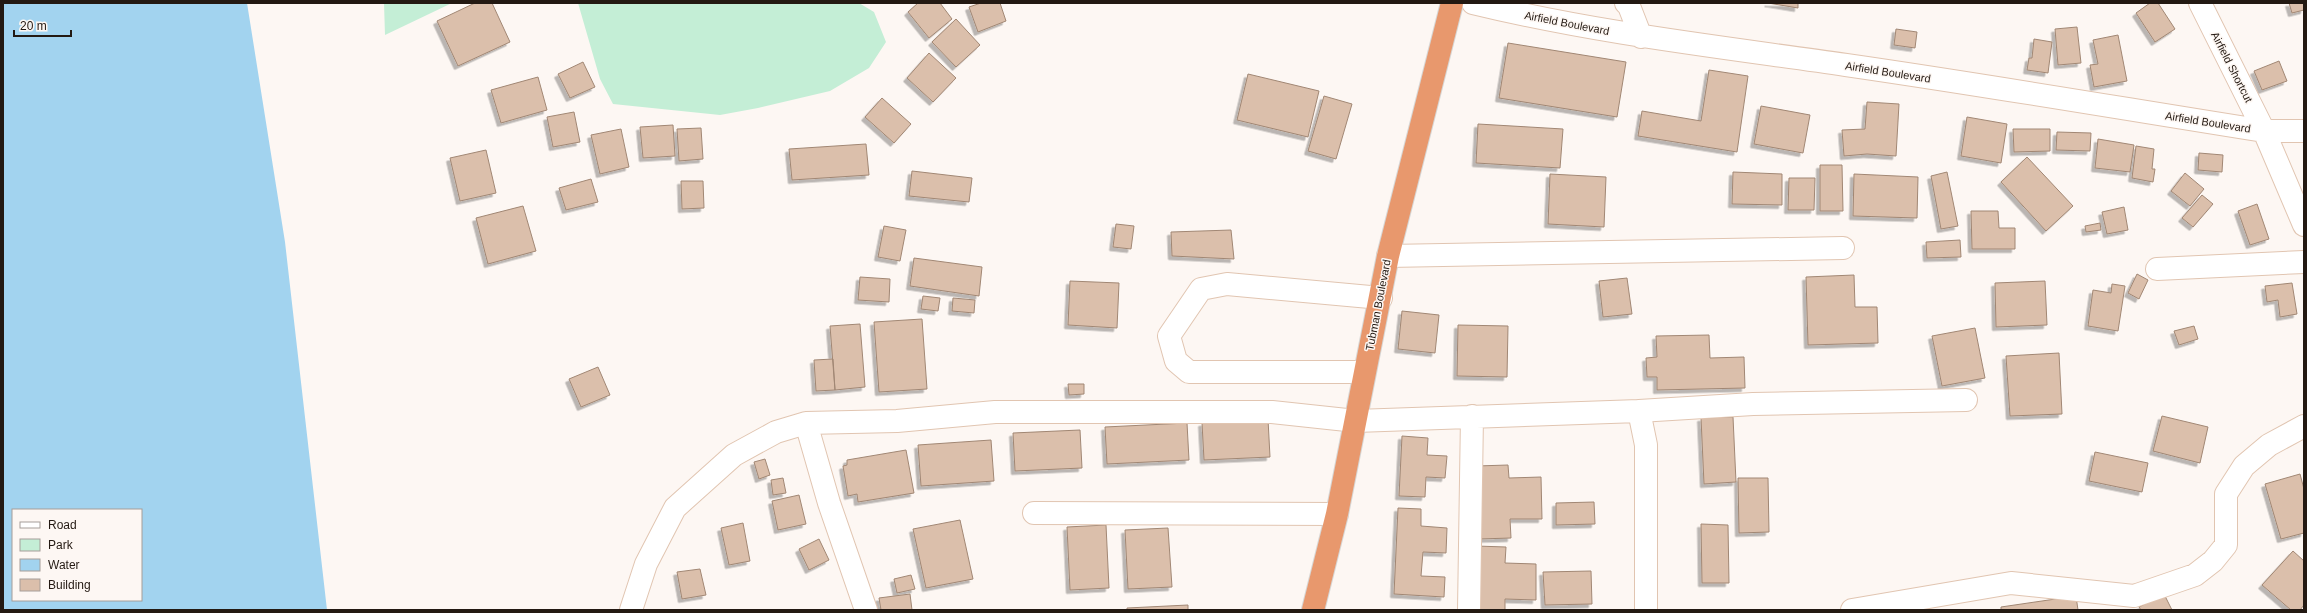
<svg xmlns="http://www.w3.org/2000/svg" width="2307" height="613" font-family="Arial,sans-serif">
<style>
.green{fill:#c4eed6}
.water{fill:#a2d3ef;fill-rule:evenodd}
.building{fill:#dbbfab;stroke:#a18774;filter:url(#shadow)}
.lines{fill:none;stroke-linecap:round;stroke-linejoin:round}
.minor-casing{stroke:#e1c5b1;stroke-width:24}
.highway-casing{stroke:#d7d6d4;stroke-width:24}
.minor{stroke:#fff;stroke-width:22}
.highway{stroke:#e8986d;stroke-width:22}
.labels{text-anchor:middle;dominant-baseline:central;stroke-width:3;stroke-linejoin:round;paint-order:stroke}
.street-label{font-size:11px;fill:#231912;stroke:#fdf7f3}
</style>
<defs>
<filter id="shadow"><feDropShadow dx="-3.5" dy="3.5" stdDeviation="0" flood-color="#0004"/></filter>
</defs>
<rect width="100%" height="100%" fill="#fdf7f3"/>
<path class="green" d="M384,3h68l-67,32z
M578,3h281l15,9 12,30 -17,26 -39,23 -72,17 -38,7 -107,-11 -13,-25z"/>
<path class="water" d="M3,3h244l38,239 42,368h-324zM13,510h128v90h-128z"/>
<path class="building" d="M475,3h17l18,39 -52,24 -21,-45z
M918,3h22l12,16 -23,19 -21,-26z
M981,3h19l6,18 -28,11 -9,-25z
M1768,3h30v5z
M2150,3h8l17,26 -20,13 -19,-29z
M2289,3h15v7l-12,3z
M956,19l24,26 -24,22 -24,-25z
M2077,27l4,36 -23,2 -3,-36z
M1896,29l21,3 -2,16 -21,-3z
M2118,35l9,46 -33,6 -4,-22 8,-1 -5,-24z
M2034,39l18,3 -4,31 -21,-3 2,-12h3z
M1508,43l118,19 -9,55 -118,-19z
M929,53l27,25 -23,24 -26,-24z
M2279,61l8,20 -25,9 -8,-19z
M583,62l12,25 -25,11 -12,-24z
M1709,70l39,6 -11,76 -99,-16 4,-25 59,10z
M1248,74l71,17 -11,46 -71,-17z
M538,77l9,33 -46,13 -10,-33z
M1324,96l28,8 -16,55 -28,-8z
M882,98l29,26 -17,19 -29,-26z
M1867,102l32,2 -3,52 -29,-2 -23,2 -2,-26 23,-1z
M1761,106l49,9 -7,38 -49,-9z
M574,112l6,30 -27,5 -6,-30z
M1967,117l40,7 -6,39 -40,-7z
M1478,124l85,5 -3,39 -84,-5z
M673,125l2,31 -32,2 -3,-31z
M701,128l2,31 -24,2 -2,-32z
M621,129l8,38 -29,7 -9,-39z
M2013,129h37v22l-36,1z
M2057,132l34,1 -1,18 -34,-1z
M2098,139l36,6 -4,27 -35,-4z
M866,144l3,31 -77,5 -3,-31z
M2136,146l18,3 -2,20h3l-2,13 -21,-4z
M486,150l10,43 -36,8 -10,-43z
M2199,153l24,2 -1,17 -24,-2z
M2027,157l46,49 -27,25 -45,-49z
M1820,165h22l1,46h-23z
M912,171l60,7 -3,24 -60,-6z
M1733,172l49,2v31l-50,-1z
M1947,172l11,54 -17,3 -10,-53z
M2185,173l19,16 -14,17 -19,-15z
M1550,174l56,3 -2,50 -56,-3z
M1854,174l64,3 -1,41 -64,-2z
M1789,178h26l-1,32h-26z
M591,179l7,23 -32,8 -7,-22z
M681,181h22l1,27 -22,1z
M2202,195l11,9 -20,23 -11,-9z
M2257,204l12,35 -19,6 -12,-34z
M523,206l13,45 -48,13 -12,-46z
M2124,207l4,23 -21,4 -5,-22z
M1971,211h27l1,17h16v21h-43z
M2100,223l1,7 -15,2 -1,-6z
M1116,224l18,2 -3,23 -18,-2z
M884,226l22,4 -6,31 -22,-4z
M1231,230l3,29 -62,-3 -1,-24z
M1960,240l1,17 -34,1 -1,-16z
M914,258l68,9 -3,29 -69,-10z
M2137,274l11,6 -9,19 -11,-6z
M1854,275l1,32h22l1,36 -70,2 -2,-68z
M860,277l30,2 -1,23 -31,-2z
M1627,278l5,36 -29,3 -4,-36z
M1070,281l49,2 -2,45 -49,-3z
M2045,281l2,44 -51,2 -1,-44z
M2292,283l5,31 -17,3 -2,-17 -11,2 -2,-16z
M2112,284l13,2 -7,45 -30,-5 5,-36 18,3z
M923,296l17,2 -2,13 -17,-2z
M953,298l22,2 -1,13 -22,-2z
M1402,311l37,4 -4,38 -37,-4z
M922,319l5,70 -48,3 -5,-70z
M860,324l5,63 -30,3 -5,-64z
M1458,325l50,1 -1,51 -50,-1z
M2194,326l4,13 -19,6 -5,-14z
M1975,328l10,50 -43,8 -10,-50z
M1709,335l1,23 34,-1 1,31 -88,2v-13h-10l-1,-19 11,-1 -1,-21z
M2059,353l3,61 -52,2 -4,-60z
M833,359l2,31 -19,1 -2,-31z
M598,367l12,28 -29,12 -12,-28z
M1068,384h16v10l-15,1z
M2162,416l46,11 -8,36 -47,-12z
M1733,417l3,65 -32,2 -3,-66z
M1268,419l2,38 -66,3 -2,-37z
M1187,423l2,37 -82,4 -2,-37z
M1080,430l2,38 -67,3 -2,-38z
M1402,436l26,2 -1,17 20,1 -2,22 -19,-1 -1,20 -26,-1z
M991,440l3,41 -73,5 -3,-41z
M906,450l8,43 -56,9 -1,-8 -9,2 -5,-30 4,-1v-5z
M2095,452l53,11 -6,29 -53,-11z
M765,459l5,16 -11,4 -5,-17z
M1508,465l1,13 32,-1 1,42h-32l1,19 -32,1 -3,-73z
M2300,474l4,15v44l-23,6 -16,-55z
M783,478l3,15 -13,2 -2,-15z
M1738,478h30l1,54 -30,1z
M799,495l7,29 -28,6 -6,-29z
M1594,502l1,22 -39,1v-22z
M1398,508l23,1v17l26,2 -1,25 -23,-1 -2,24 24,1 -1,20 -50,-3z
M960,520l13,59 -47,9 -13,-59z
M743,523l7,38 -21,4 -8,-37z
M1701,524l27,1 1,58h-27z
M1106,525l3,63 -39,2 -3,-63z
M1168,528l4,59 -44,2 -3,-59z
M819,539l10,21 -20,10 -10,-21z
M1476,546l30,1 -1,16 31,1v36l-31,-1v11h-31z
M2293,551l11,10v44l-4,5h-9l-29,-25z
M700,569l6,26 -24,4 -5,-27z
M1591,571l1,33 -47,1 -2,-33z
M911,575l4,14 -18,4 -3,-14z
M910,594l2,16h-31l-2,-12z
M2164,594l8,16h-31l-2,-3z
M2076,596l2,14h-77v-3z
M1188,605v5h-61v-2z"/>
<g class="lines">
<defs>
<path id="minor" d="M1473,3c123,30 248,44 373,62 139,20 279,44 418,66h40
M1626,3l3,3 12,31
M2200,3l64,128 40,94
M1388,256l455,-8
M2157,269l147,-7
M1364,372h-175l-13,-11 -7,-25 32,-47 26,-5 154,14
M1639,411l114,-7 213,-4
M806,423l23,80 37,107
M1034,513l303,1
M631,610l15,-46 29,-56 59,-53 42,-23 30,-9 91,-2 98,-9h277l84,9 283,-10 7,34v165
M1469,610l3,-194
M1852,610l159,-27 123,13 61,-21 18,-14 13,-16v-51l18,-28 25,-21 35,-19"/>
<path id="highway" d="M1313,610l24,-96 51,-258 64,-253"/>
</defs>
<use href="#minor" class="minor-casing"/>
<use href="#highway" class="highway-casing"/>
<use href="#minor" class="minor"/>
<use href="#highway" class="highway"/>
</g>
<g class="labels">
<g class="street-label">
<text transform="translate(1567 23) rotate(11)">Airfield Boulevard</text>
<text transform="translate(2232 67) rotate(63)">Airfield Shortcut</text>
<text transform="translate(1888 72) rotate(9)">Airfield Boulevard</text>
<text transform="translate(2208 122) rotate(9)">Airfield Boulevard</text>
<text transform="translate(1378 305) rotate(-79)">Tubman Boulevard</text>
</g>
</g>
<rect width="2307" height="613" fill="none" stroke="#231912" stroke-width="8"/>
<rect x="12" y="509" width="130" height="92" fill="#fdf7f3" stroke="#a69e99"/>
<rect x="20" y="522" width="20" height="6" fill="#ffffff" stroke="#a69e99"/>
<text x="48" y="529" font-size="12" fill="#231912">Road</text>
<rect x="20" y="539" width="20" height="12" fill="#c4eed6" stroke="#a69e99"/>
<text x="48" y="549" font-size="12" fill="#231912">Park</text>
<rect x="20" y="559" width="20" height="12" fill="#a2d3ef" stroke="#a69e99"/>
<text x="48" y="569" font-size="12" fill="#231912">Water</text>
<rect x="20" y="579" width="20" height="12" fill="#dbbfab" stroke="#a69e99"/>
<text x="48" y="589" font-size="12" fill="#231912">Building</text>
<path d="M14 30v6h57v-6" fill="none" stroke="#231912" stroke-width="2"/>
<text x="20" y="30" font-size="12" fill="#231912" stroke="#fdf7f3" stroke-width="3" paint-order="stroke">20 m</text>
</svg>
